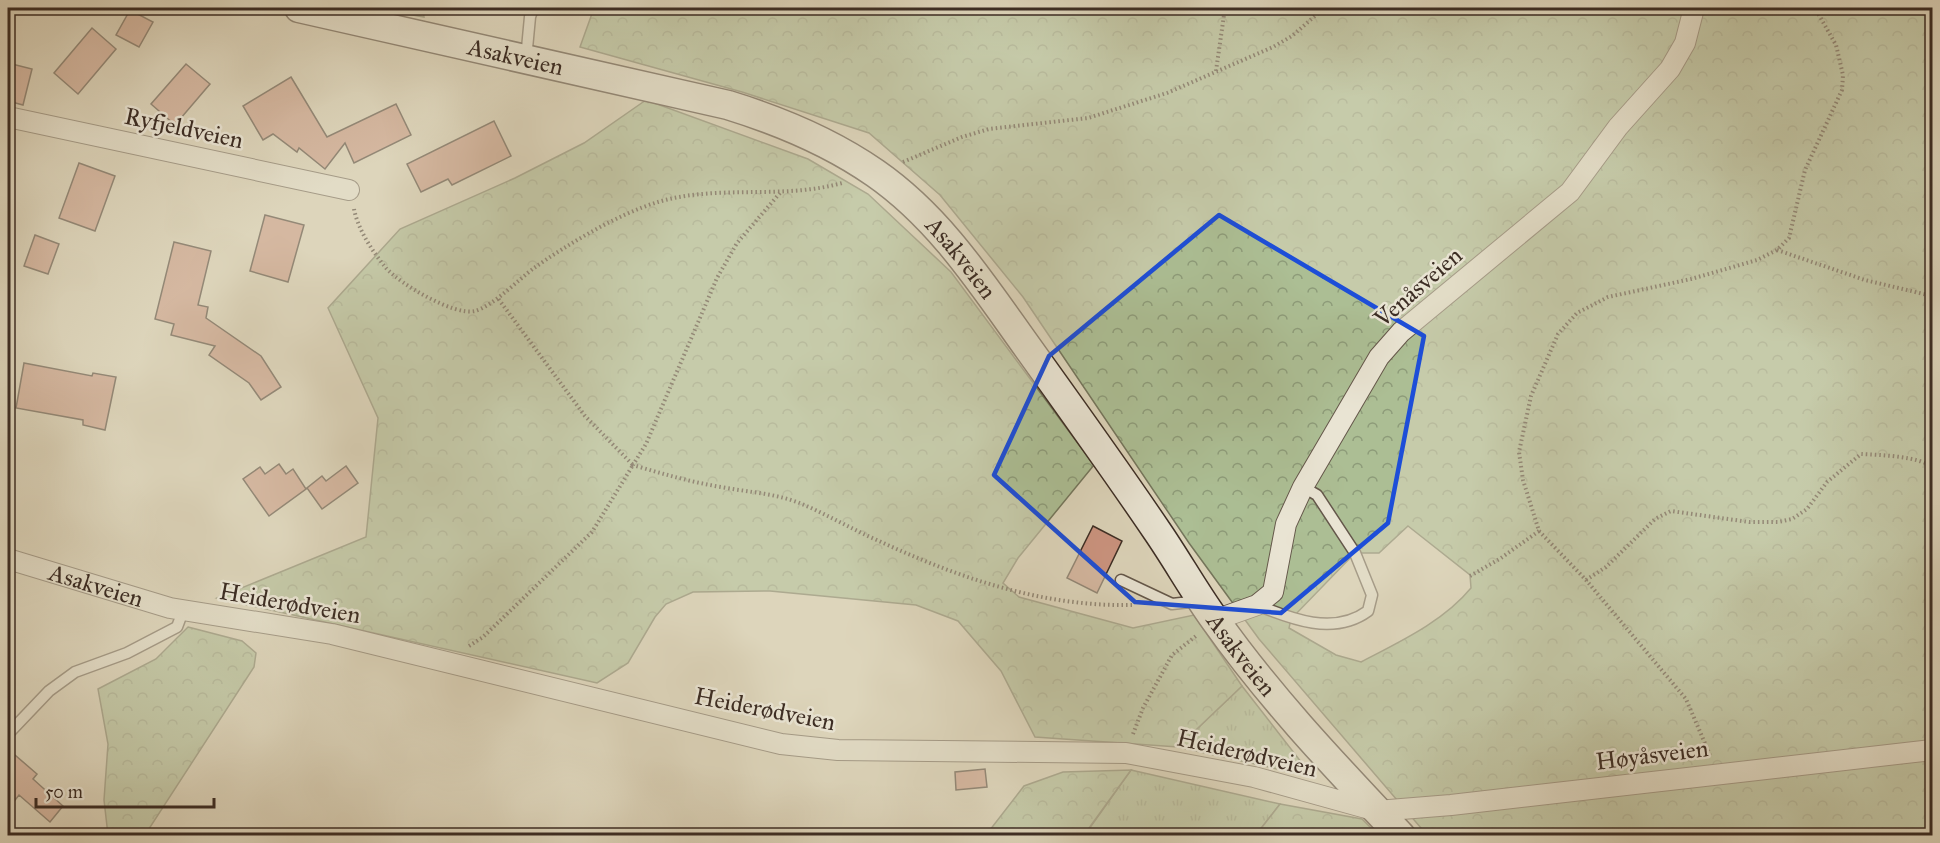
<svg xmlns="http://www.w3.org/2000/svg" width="1940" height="843" font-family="'IM FELL Great Primer',serif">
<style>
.grass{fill:url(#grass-tufts);stroke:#74765c;stroke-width:1.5}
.forest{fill:url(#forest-crowns);stroke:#74765c;stroke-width:1.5;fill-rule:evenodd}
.building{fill:#cc9480;stroke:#3c2d24;stroke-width:1.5}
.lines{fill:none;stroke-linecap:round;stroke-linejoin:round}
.lane-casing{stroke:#64574a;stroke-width:13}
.street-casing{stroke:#64574a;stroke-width:22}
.secondary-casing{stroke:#3c2d24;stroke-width:31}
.path{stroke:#3c2d24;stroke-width:4;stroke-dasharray:1.5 3;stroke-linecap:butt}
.lane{stroke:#e9e4d3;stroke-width:10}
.street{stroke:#e9e4d3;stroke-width:20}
.secondary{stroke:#e9e4d3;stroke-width:28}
.marked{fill:none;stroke:#1d4ed8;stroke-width:4.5;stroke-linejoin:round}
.labels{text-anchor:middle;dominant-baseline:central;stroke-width:5;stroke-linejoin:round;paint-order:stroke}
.street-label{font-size:24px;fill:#3c2d24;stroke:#e9e4d3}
</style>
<defs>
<pattern id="grass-tufts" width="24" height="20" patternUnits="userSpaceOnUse" patternTransform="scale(1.5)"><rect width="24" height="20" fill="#acbe94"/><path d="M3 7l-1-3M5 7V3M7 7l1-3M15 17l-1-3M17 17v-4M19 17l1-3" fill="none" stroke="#8d9b79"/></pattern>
<pattern id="forest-crowns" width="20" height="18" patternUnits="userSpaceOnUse" patternTransform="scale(1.5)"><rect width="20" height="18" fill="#acbe94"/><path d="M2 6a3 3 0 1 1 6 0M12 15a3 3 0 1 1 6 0" fill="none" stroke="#8d9b79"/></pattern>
</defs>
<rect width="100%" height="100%" fill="#ddd5bb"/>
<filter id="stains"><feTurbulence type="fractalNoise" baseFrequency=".00333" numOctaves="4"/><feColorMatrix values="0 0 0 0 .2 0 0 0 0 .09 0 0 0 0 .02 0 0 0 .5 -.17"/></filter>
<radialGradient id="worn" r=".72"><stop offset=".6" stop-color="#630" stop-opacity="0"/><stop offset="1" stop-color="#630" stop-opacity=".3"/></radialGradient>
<path class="grass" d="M1242,686l63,81 -5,7 -122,-27z
M1131,770l149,34 -24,31 -172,1z"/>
<path class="forest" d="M374,8h49l1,9z
M594,8h1338v827h-505l-168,-196 -70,-96 -166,-246 -83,-102 -71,-62 -127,-41 -162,-45zM1408,526l62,49 1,13c-28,34 -72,54 -110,74l-25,-7 -47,-27 2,-9 64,-66h24z
M646,100l162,59 60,35 83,78 143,193 -76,93 -15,25 16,14 114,31 61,-13 48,71 -64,61 -143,-10 -34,-66 -43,-50 -42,-16 -146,-14 -77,1 -27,12 -11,13 -27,46 -31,20 -380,-85 149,-61 12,-119 -50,-110 72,-79 115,-51 69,-35z
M188,627l54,14 14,12 -2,14 -109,168h-37l-4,-35 4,-56 -10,-55 58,-30z
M1131,770l-47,65h-98l38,-49 39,-14z
M1280,804l82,15 16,16h-122z"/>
<path class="building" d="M130,10l23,12 -14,25 -23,-12z
M92,28l24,21 -38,45 -24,-21z
M8,63l24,6 -9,36 -15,-4z
M186,64l24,20 -35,41 -24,-21z
M291,77l36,60 69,-33 15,31 -57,28 -9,-20 -20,26 -26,-21 -2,4 -24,-18 -10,6 -20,-34z
M494,121l17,35 -59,29 -4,-6 -27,13 -14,-28z
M79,163l36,13 -20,55 -36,-13z
M265,215l39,10 -16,57 -38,-11z
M35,235l24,9 -11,30 -24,-8z
M174,242l37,9 -13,54 10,2 -2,11 55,38 20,31 -20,13 -12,-17 -40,-28 6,-9 -44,-11 3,-11 -19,-5z
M24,363l68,13 1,-3 23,4 -11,53 -22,-5v-5l-67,-12z
M279,464l7,10 7,-5 13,20 -37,27 -26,-37 17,-12 5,7z
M346,466l12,17 -36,26 -15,-21 15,-12 4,5z
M1093,526l29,15 -25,52 -30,-15z
M8,749l29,25 -4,5 30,27 -13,16 -31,-27 -11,14z
M985,769l2,18 -31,3 -1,-18z"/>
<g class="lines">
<defs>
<path id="lane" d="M526,59l4,-42 3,-9
M1121,580l51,24 27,-3
M1257,605c34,14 77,31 111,6l4,-16 -17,-42 -38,-58 -14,-8
M8,734l41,-43 26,-19 52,-19 50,-26 6,-16"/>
<g id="street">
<path d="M8,117l341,73"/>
<path id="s1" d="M8,559l162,49 162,26 449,110 57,6 288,3 128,24 123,34 74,-6 481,-55"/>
<path d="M1215,620l42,-15 16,-13 13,-68 17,-37 76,-130 22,-25 169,-140 48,-65 52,-58 15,-26 9,-35"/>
</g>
<g id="secondary">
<path id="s2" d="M299,8l429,97c52,16 101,36 147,68 65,45 107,111 153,175 43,60 87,121 129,183 20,29 37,60 58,89 55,78 121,147 186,216"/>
</g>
</defs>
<use href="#lane" class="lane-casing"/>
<use href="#street" class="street-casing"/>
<use href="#secondary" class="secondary-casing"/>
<path class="path" d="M1216,71l9,-63
M903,162l59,-25 27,-8 99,-11 79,-25 106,-46 19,-11 32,-28
M780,193l-43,50 -20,35 -71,166 -13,21c30,9 58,17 88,22 26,5 51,6 76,15 28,11 54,27 82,39 80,37 164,66 253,64
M354,209c4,21 19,43 32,59 14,16 68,48 89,43 18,-5 43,-31 59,-43 34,-24 84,-54 124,-66 60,-18 124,-2 184,-19
M1777,250l88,30 67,16
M1539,531l47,49 100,119 24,56
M1470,576l31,-18 38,-27 -16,-51 -4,-28 12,-56 27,-62 19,-21 31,-16 83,-18 66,-19 20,-10 12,-12 16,-68 37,-80 1,-15 -7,-30 -21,-37
M1586,580l20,-13 49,-48 16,-8 78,11h29l14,-3 15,-10 20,-27 34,-28c19,1 57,2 71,13
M469,646l14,-9 109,-105 41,-67 -48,-49 -88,-119
M1133,734l10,-26 29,-53 24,-19"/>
<use href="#lane" class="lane"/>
<use href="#street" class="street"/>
<use href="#secondary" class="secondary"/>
</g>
<path d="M0 0H1940V843H0ZM1219,215l205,121 -36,187 -107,90 -146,-11 -141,-127 55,-119z" fill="#ddd5bb" fill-opacity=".55" fill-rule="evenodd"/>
<path class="marked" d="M1219,215l205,121 -36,187 -107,90 -146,-11 -141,-127 55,-119z"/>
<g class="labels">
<g class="street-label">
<text stroke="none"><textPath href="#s2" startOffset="222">Asakveien</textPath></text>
<text transform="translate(184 128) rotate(12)">Ryfjeldveien</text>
<text stroke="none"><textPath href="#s2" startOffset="724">Asakveien</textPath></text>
<text transform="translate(1418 287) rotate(-41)">Venåsveien</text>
<text stroke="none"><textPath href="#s1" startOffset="92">Asakveien</textPath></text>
<text transform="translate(290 603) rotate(10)">Heiderødveien</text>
<text stroke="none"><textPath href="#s2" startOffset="1210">Asakveien</textPath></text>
<text transform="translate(765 709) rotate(11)">Heiderødveien</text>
<text transform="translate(1247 753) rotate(13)">Heiderødveien</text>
<text transform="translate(1652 755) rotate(-7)">Høyåsveien</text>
</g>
</g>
<rect width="1940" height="843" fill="none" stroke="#ddd5bb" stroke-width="30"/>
<rect x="9" y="9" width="1922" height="825" fill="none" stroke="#3c2d24" stroke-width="3"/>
<rect x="15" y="15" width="1910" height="813" fill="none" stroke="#3c2d24" stroke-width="1.5"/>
<path d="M36 798v9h178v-9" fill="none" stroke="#3c2d24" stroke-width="3"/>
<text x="45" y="798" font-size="18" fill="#3c2d24" stroke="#e9e4d3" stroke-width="4.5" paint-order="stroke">50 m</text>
<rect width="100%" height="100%" filter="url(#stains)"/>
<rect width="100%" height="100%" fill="url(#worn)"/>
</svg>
